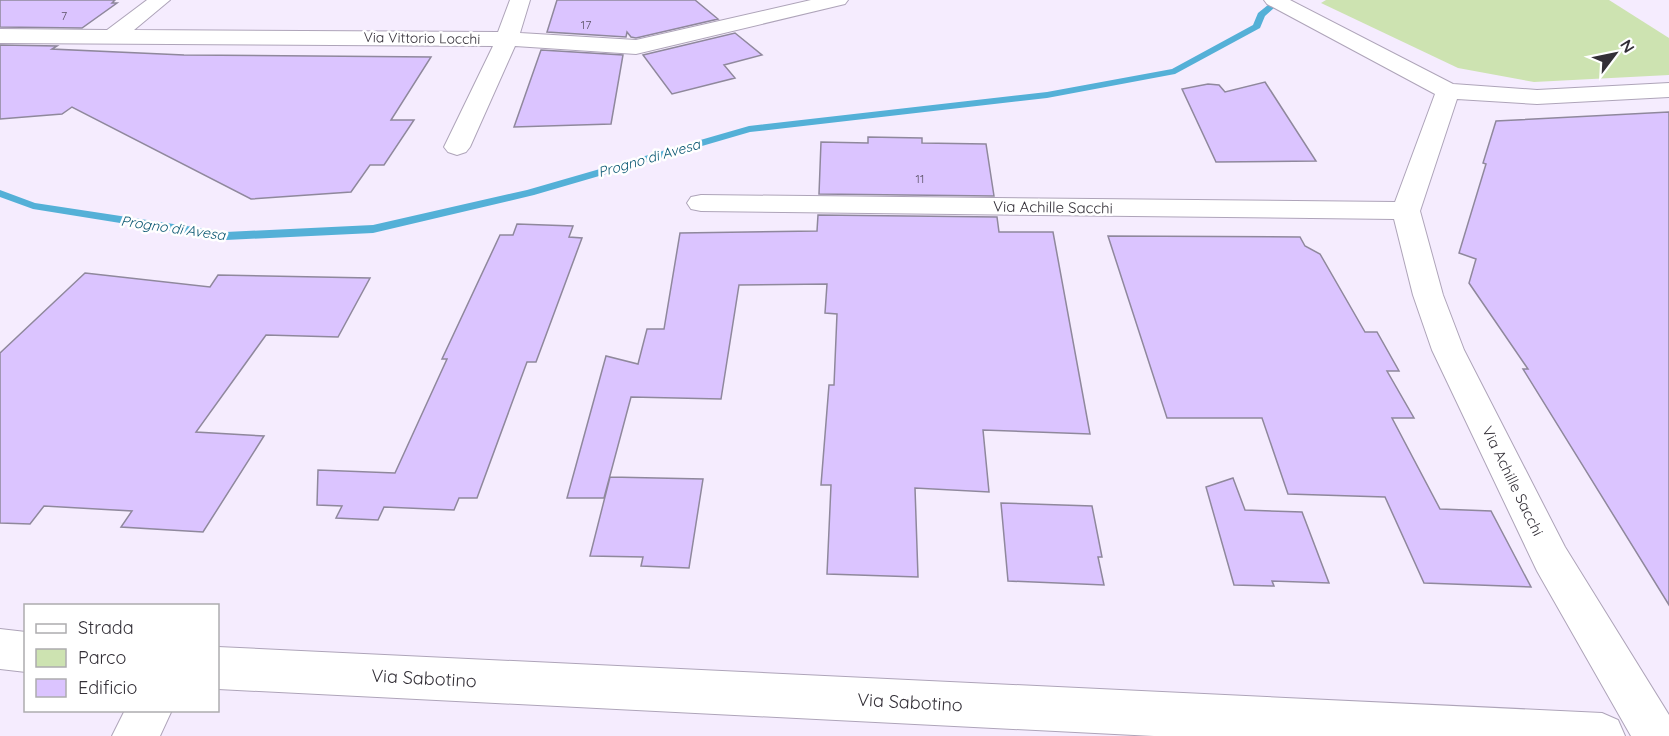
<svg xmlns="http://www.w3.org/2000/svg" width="1669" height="736" font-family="Quicksand,sans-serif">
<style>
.green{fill:#cde3b1}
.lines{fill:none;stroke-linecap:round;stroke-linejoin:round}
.stream{fill:#54b0d7;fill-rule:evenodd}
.building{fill:#dbc4ff;stroke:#8f889c;stroke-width:1.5}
.street-casing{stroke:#aea4b9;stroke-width:2}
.street{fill:#fff;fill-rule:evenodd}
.labels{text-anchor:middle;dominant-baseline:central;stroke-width:5;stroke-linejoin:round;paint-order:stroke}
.number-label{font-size:12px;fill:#5d5469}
.far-street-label{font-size:14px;fill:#332f37;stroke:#fff}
.far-water-label{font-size:14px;font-style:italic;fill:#075570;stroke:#fff}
.street-label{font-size:15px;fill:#332f37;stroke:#fff}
.near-street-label{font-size:18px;fill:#332f37;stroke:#fff}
</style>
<rect width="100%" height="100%" fill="#f5ecfe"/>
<path class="green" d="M1326,0h283l60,38v37l-135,7 -76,-14 -137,-65z"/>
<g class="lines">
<path class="stream" d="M1274,0h9l-18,16 -5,12 -85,46 -128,24 -297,34 -216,63 -161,38 -147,7 -193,-31 -33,-12v-7l35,13 191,29 147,-7 154,-35 222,-64 298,-34 125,-23 81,-44 5,-12z"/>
</g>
<path class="building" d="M0,0h115l-3,3h5l-35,25 -82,-1z
M557,0h138l23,19 -82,19 -5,-1 -4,-5 -1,5 -79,-5z
M735,33l27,22 -38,10 11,13 -63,16 -29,-39z
M0,45l57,1 -5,3 132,6 247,2 -40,63h23l-30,45h-14l-19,27 -100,7 -179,-92 -10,7 -62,5z
M541,50l82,5 -12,69 -97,3z
M1265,82l51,79 -100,1 -34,-73 26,-5 11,1 6,7z
M1669,112v493l-146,-236h5l-59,-86 7,-24 -17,-6 27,-89 -3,-1 13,-42z
M868,137l54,1v5l64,1 8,52 -175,-2 2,-52 47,1z
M818,215l179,2 2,15h54l37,202 -107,-4 6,62 -74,-4 3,89 -91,-3 4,-89h-10l8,-100h5l3,-71 -12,-1 2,-29 -88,1 -18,114 -90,-2 -27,101h-37l39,-142 32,8 9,-35h17l16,-96 137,-2z
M517,224l56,2 -4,11 13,1 -46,124h-9l-50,136h-18l-5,12 -70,-3 -6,13 -42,-2 6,-12 -25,-1 1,-35 77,3 52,-114h-5l58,-124h13z
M1108,236l192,1 5,9 15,8 45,78h12l22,39h-12l27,47h-22l48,91 51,2 40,76 -107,-4 -39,-86 -97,-3 -26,-76h-95z
M85,273l125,14 8,-12 152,3 -32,59 -72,-2 -70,97 68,4 -61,96 -82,-5 11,-16 -88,-5 -14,18 -30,-1v-170z
M610,477l93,2 -14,89 -48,-2 2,-9 -53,-1z
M1233,478l12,32 57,2 27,71 -57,-2 2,5 -40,-1 -28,-98z
M1001,503l91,3 10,51h-4l6,28 -96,-4z"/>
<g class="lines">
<defs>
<path id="street" d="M147,0h23l-36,30 364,2 12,-32h20l-10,33 116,7 175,-40h37l-3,4 -209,50 -121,-8 -45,101 -4,5 -9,3 -9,-3 -4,-5 49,-101 -493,-3v-14l107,1z
M1264,0h26l163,84 84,6 132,-7v14l-132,7 -80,-5 -37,112 23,84 21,55 101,197 104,168v21h-38l-94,-165 -105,-221 -19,-55 -19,-76 -693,-8 -10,-2 -4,-6 4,-6 10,-2 694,7 40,-108 -168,-90z
M0,629l26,3v40l-26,-3z
M218,647l1384,66 16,7 7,16h-471l-936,-47z
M125,710h47l-12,26h-48z"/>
</defs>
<use href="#street" class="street-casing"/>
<use href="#street" class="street"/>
</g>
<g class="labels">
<g class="number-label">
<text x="64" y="15">7</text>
<text x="586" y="24">17</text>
<text x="920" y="178">11</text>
</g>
<g class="far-street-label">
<text transform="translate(422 38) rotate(1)">Via Vittorio Locchi</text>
</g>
<g class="far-water-label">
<text transform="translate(649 158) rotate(-16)">Progno di Avesa</text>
<text transform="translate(173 228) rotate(8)">Progno di Avesa</text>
</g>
<g class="street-label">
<text transform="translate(1053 207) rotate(1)">Via Achille Sacchi</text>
<text transform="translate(1513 481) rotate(64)">Via Achille Sacchi</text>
</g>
<g class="near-street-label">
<text transform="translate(424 678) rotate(3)">Via Sabotino</text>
<text transform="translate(910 702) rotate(3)">Via Sabotino</text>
</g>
</g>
<rect x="24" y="604" width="195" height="108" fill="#ffffff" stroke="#adacaf" stroke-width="1.5"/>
<rect x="36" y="624" width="30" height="9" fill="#ffffff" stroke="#adacaf" stroke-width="1.5"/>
<text x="78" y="634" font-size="18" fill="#332f37">Strada</text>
<rect x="36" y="649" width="30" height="18" fill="#cde3b1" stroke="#adacaf" stroke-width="1.5"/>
<text x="78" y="664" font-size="18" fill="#332f37">Parco</text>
<rect x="36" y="679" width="30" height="18" fill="#dbc4ff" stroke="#adacaf" stroke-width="1.5"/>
<text x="78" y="694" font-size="18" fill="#332f37">Edificio</text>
<g transform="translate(1615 54) rotate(58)" stroke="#ffffff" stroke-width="4.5" paint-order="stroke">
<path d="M0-4.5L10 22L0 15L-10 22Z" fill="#332f37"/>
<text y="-9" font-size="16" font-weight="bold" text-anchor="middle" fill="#332f37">N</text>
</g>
</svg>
